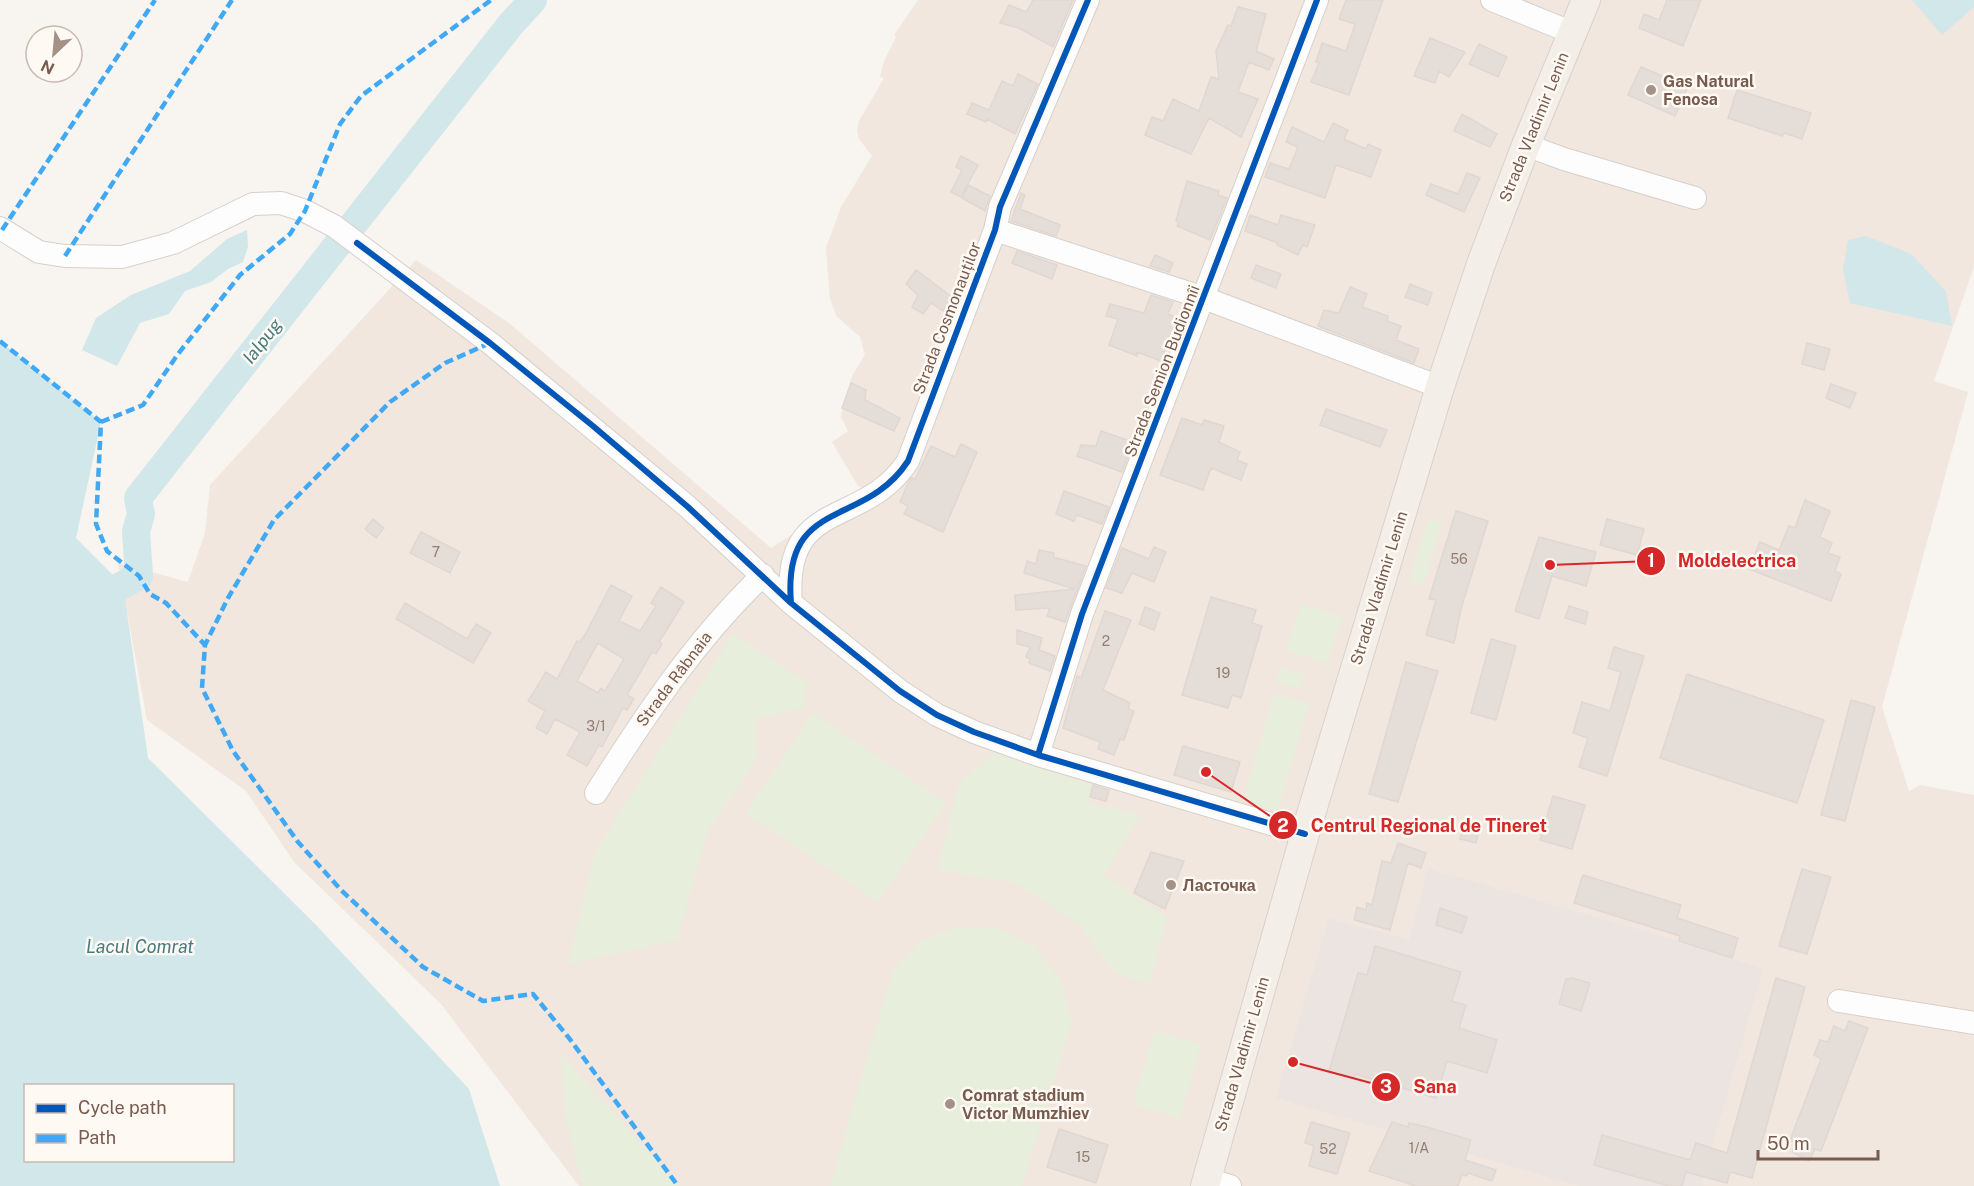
<svg xmlns="http://www.w3.org/2000/svg" width="1974" height="1186" font-family="'Public Sans',sans-serif">
<style>
.residential{fill:#f1e7de}
.industrial{fill:#ebe4e0}
.green{fill:#e7eedb}
.water{fill:#d1e7e9;fill-rule:evenodd}
.lines{fill:none;stroke-linecap:round;stroke-linejoin:round}
.river{stroke:#d1e7e9;stroke-width:28}
.building{fill:#e5ddd7;stroke:#e1d7d2;stroke-width:1.5;fill-rule:evenodd}
.minor-casing{stroke:#d6d0ca;stroke-width:24}
.major-casing{stroke:#d9d1cc;stroke-width:30}
.minor{stroke:#fefdfd;stroke-width:22}
.major{stroke:#f3eee8;stroke-width:28}
.quiet{stroke:#3fa9f5;stroke-width:4.5;stroke-dasharray:9 4.5;stroke-linecap:butt}
.cycleway-casing{stroke:#fef9f3;stroke-width:10}
.cycleway{stroke:#0057b8;stroke-width:6}
.poi-dot{fill:#a49187;stroke:#fef9f3;stroke-width:2}
.labels{text-anchor:middle;dominant-baseline:central;stroke-width:5;stroke-linejoin:round;paint-order:stroke}
.number-label{font-size:14px;fill:#947e73}
.poi-label{font-size:16px;font-weight:bold;fill:#775b4f;stroke:#fef9f3;text-anchor:start}
.street-label{font-size:16px;fill:#775b4f;stroke:#fef9f3}
.water-label{font-size:18px;font-style:italic;fill:#467b82;stroke:#fef9f3}
.leader{fill:none;stroke:#d62828;stroke-width:2}
.callout-dot{fill:#d62828;stroke:#fef9f3;stroke-width:2}
.mark-label{font-size:18px;text-anchor:middle;font-weight:bold;fill:#fff}
.callout-label{font-size:18px;text-anchor:middle;font-weight:bold;fill:#d62828;stroke:#fef9f3;stroke-width:5;stroke-linejoin:round;paint-order:stroke}
</style>
<rect width="100%" height="100%" fill="#f8f4f0"/>
<path class="residential" d="M918,0h1056v267l-40,114 34,11 -86,315 27,84 11,-6 54,10v391h-1395l-138,-182 -147,-142 -48,-71 -99,-71 -29,-157 70,19 17,-49 5,-48 206,-225 93,63 262,225 93,-59 -6,-3 -26,-44 16,-11 -7,-14 3,-15 9,-28 12,-19 -5,-18 -24,-21 -6,-18 -4,-50 15,-41 31,-51 -13,-17 -2,-8 2,-10 25,-43 -4,-1 4,-16 12,-24 -2,-2z"/>
<path class="industrial" d="M1428,869l251,72 84,28 -62,217h-122l-303,-88 53,-180 80,22z"/>
<path class="green" d="M1428,519l14,4 -19,62 -14,-4z
M1301,604l41,13 -15,46 -41,-13z
M733,634l74,49 -3,25 -49,11 1,42 -48,70 -31,109 -109,24 27,-112z
M1280,668l25,7 -4,14 -25,-7z
M1274,693l35,11 -31,107 -35,-10z
M813,713l133,90 -68,99 -132,-89z
M995,753l97,32 -3,19 52,10 -37,61 63,42 -17,67 -36,-11 -34,-48 -64,-42 -79,-13 22,-86z
M954,927h41l38,18 28,35 11,42 -50,164h-192l62,-213 28,-31z
M1154,1031l47,13 -21,74 -47,-13z
M561,1055l118,131h-97l-17,-73z"/>
<path class="water" d="M1912,0h62v7l-32,28z
M247,230l1,17 -5,15 -15,7 -17,13 -26,9 -16,23 -29,9 -23,43 -35,-16 14,-32 35,-23 59,-24 37,-32z
M1866,236l45,18 35,37 6,35 -102,-23 -7,-33 5,-30z
M0,341l101,81 -25,116 47,47 25,173 168,167 153,164 31,97h-500zM26,1086h206v74h-206z"/>
<g class="lines">
<path class="river" d="M89,603l50,-27 -3,-45 5,-17 -3,-16 373,-474 22,-24"/>
</g>
<path class="building" d="M1033,0h40l-20,47 -34,-19 -19,-5 9,-18 17,7z
M1346,0h37l-34,95 -38,-13 8,-19 -3,-1 6,-19 24,8 9,-27 -16,-5z
M1667,0h34l-18,46 -44,-18 5,-14 15,6z
M1238,7l28,7 -10,37 18,8 -5,11 -20,-8 -11,30 20,7 -17,38 -32,-19 -18,36 -46,-19 7,-18 11,4 10,-22 26,12 12,-34 8,2 -3,-28 12,-26 3,1z
M1430,38l35,14 -16,25 -10,-6 -4,12 -21,-7z
M1479,44l28,13 -9,20 -29,-13z
M1641,67l47,20 -13,29 -47,-21z
M1018,74l20,10 -23,50 -28,-15 -1,3 -19,-8 5,-11 17,7 13,-29 11,5z
M1737,90l74,23 -9,26 -18,-6 -2,3 -54,-18z
M1462,114l35,20 -7,13 -36,-16z
M1333,123l15,7 -4,9 22,10 2,-5 13,6 -10,27 -35,-12 -11,33 -60,-21 5,-14 19,6 9,-22 -12,-5 6,-15 32,15z
M961,156l17,9 -17,32 -10,-5 11,-22 -6,-3z
M1467,173l13,5 -16,34 -38,-17 5,-11 27,10z
M1187,181l32,10 -1,4 9,3 -17,42 -33,-14 2,-3 -3,-2z
M968,185l22,11 -5,15 -23,-13z
M1021,193l4,2 -5,14 40,16 -4,11 -45,-15z
M1250,215l28,10 3,-10 34,10 -8,22 -4,-2 -5,10 -21,-10 1,-2 -33,-12z
M1017,251l40,14 -5,14 -40,-16z
M1155,255l18,8 -4,9 -19,-6z
M1256,265l25,9 -5,14 -25,-10z
M916,270l36,27 -9,14 -12,-8 -8,11 -11,-7 6,-12 -12,-11z
M1410,284l22,9 -4,12 -23,-8z
M1350,287l17,7 -5,13 26,9 -1,5 14,5 -5,14 23,9 -5,14 -96,-37 6,-16 15,3z
M1151,295l22,7 -5,12 12,5 -7,18 -3,-1 -9,25 -24,-9v4l-28,-11 9,-26 -12,-3 4,-12 34,9z
M1807,343l23,6 -6,21 -22,-6z
M851,383l15,7 -1,10 35,18 -6,13 -52,-23z
M1831,384l25,9 -6,15 -24,-10z
M1326,409l61,21 -7,17 -60,-22z
M1182,418l20,7 2,-5 20,6 -5,16 21,10 -3,8 10,4 -6,16 -30,-12 -8,22 -43,-15z
M1101,431l32,11 -11,30 -45,-16 4,-11 15,1z
M961,444l16,8 -34,80 -39,-18 4,-8 -8,-4 9,-21 2,-3 4,1 16,-33 24,11z
M1064,491l45,16 -7,17 -25,-9 -3,6 -18,-7z
M1805,500l25,11 -10,26 12,6 -4,10 12,4 -5,14 6,3 -10,27 -82,-32 11,-27 19,8 10,-24 6,2z
M1456,511l32,10 -27,88 -7,34 -28,-8 10,-35 -7,-1z
M373,519l11,9 -8,10 -11,-9z
M1607,519l37,10 -7,26 -37,-10z
M421,532l39,20 -10,21 -40,-20z
M1539,537l57,15 -10,34 -34,-10 -13,43 -24,-8z
M1154,547l12,5 -12,30 -22,-9 -10,20 -16,-5 16,-40 27,11z
M1039,550l15,3 -1,4 33,9 -21,56 -18,-6 3,-8 -34,2 -1,-15 59,-6 -50,-16 3,-12 9,3z
M611,585l21,11 -13,25 21,10 16,-25 -5,-3 10,-16 23,15 -25,40 3,2 -6,10 -4,-2 -25,43 7,4 -7,11 -4,-2 -21,39 -3,-2 -12,21 -20,-11 13,-23 -25,-13 -8,15 -11,-6 9,-17 -17,-10 18,-29 11,7 20,-38 3,1 6,-9zM598,643l26,16 -19,32 -4,-3 -3,5 -21,-12z
M1211,597l45,13 -4,13 10,3 -21,72 -9,-3 -4,13 -46,-13z
M405,603l62,36 9,-15 15,9 -18,30 -77,-44z
M1569,606l19,6 -3,12 -20,-6z
M1145,607l15,6 -6,17 -15,-6z
M1105,611l26,9 -28,70 27,13 -2,6 6,2 -10,29 -4,-1 -6,16 -16,-6 2,-7 -37,-14 14,-52 4,2z
M1017,630l25,8 -3,12 16,6 -5,15 -21,-8 1,-4 -4,-2 4,-10 -13,-3z
M1491,639l25,7 -20,74 -25,-7z
M1614,647l30,9 -37,120 -28,-9 9,-29 -15,-5 9,-31 28,9 11,-39 -13,-4z
M1406,662l32,9 -40,131 -29,-8z
M1687,674l137,46 -27,83 -137,-45z
M1851,700l24,7 -30,114 -24,-6z
M1183,746l57,16 -9,30 -57,-17z
M1093,785l16,5 -3,11 -16,-4z
M1553,796l32,9 -13,44 -32,-9z
M1464,823l16,4 -4,16 -16,-4z
M1398,843l28,10 -5,15 -13,-5 -18,67 -36,-10 3,-13 9,3 1,-7 5,2 10,-44 9,2z
M1151,852l33,9 -19,48 -31,-16z
M1802,869l29,8 -24,77 -28,-8z
M1583,875l98,30 -4,13 61,20 -6,20 -53,-17 1,-5 -106,-33z
M1440,908l27,9 -5,16 -26,-8z
M1375,946l86,26 -9,29 14,4 -7,23 38,12 -10,33 -40,-12 -11,37 -81,-24 -2,4 -24,-7 29,-98 9,2z
M1572,978l18,5 -9,28 -22,-7 7,-25z
M1776,978l29,9 -53,191 -22,-6 -3,11 -41,-11 -4,14h-13l-75,-21 8,-30 88,25 6,-17 31,10z
M1849,1021l19,7 -47,123 -6,-2 -6,12 -17,-9 5,-9 -7,-3 31,-81 -7,-4 6,-15 8,2 6,-16 11,5z
M1311,1122l39,11 -13,41 -28,-8 5,-20 -9,-3z
M1392,1122l16,5 1,-4 18,4 44,13 -6,20 31,10 -4,11 -24,-8 -1,3 -5,-2 -4,12h-42l-47,-15z
M1059,1129l49,16 -12,38 -49,-16z"/>
<g class="lines">
<defs>
<path id="minor" d="M1492,0l81,33
M1526,145l38,14 131,39
M0,228l39,24 26,4 57,1 51,-14 80,-39 28,-1 24,8 29,15 156,117 198,164 103,96 109,88 37,24 37,17 64,23 267,79
M995,230l209,68 236,89
M791,603c-9,-107 73,-74 117,-142l87,-231 5,-23 88,-207
M1038,755l44,-141 235,-614
M596,793c50,-79 100,-154 167,-218
M1839,1001l135,22
M1207,1179l23,7"/>
<path id="major" d="M1205,1186l100,-352 135,-447 41,-123 45,-119 60,-145"/>
</defs>
<use href="#minor" class="minor-casing"/>
<use href="#major" class="major-casing"/>
<use href="#minor" class="minor"/>
<use href="#major" class="major"/>
<path class="quiet" d="M2,230l153,-230
M65,256l167,-256
M0,341l101,81 -5,102 11,27 32,25 11,18 16,9 39,42
M490,343l-45,20 -55,39 -116,118 -46,78 -23,47 -3,43 31,63 65,91 43,48 82,77 60,34 50,-7 36,44 109,148
M101,422l42,-17 35,-51 62,-79 50,-41 15,-23 35,-87 21,-28 130,-96"/>
<defs>
<path id="cycleway" d="M357,243l133,100 103,83 95,81 103,96 109,88 37,24 37,17 64,23 267,79
M791,603c-9,-107 73,-74 117,-142l87,-231 5,-23 88,-207
M1038,755l44,-141 235,-614"/>
</defs>
<use href="#cycleway" class="cycleway-casing"/>
<use href="#cycleway" class="cycleway"/>
</g>
<g class="poi-dot">
<circle cx="1651" cy="90" r="6"/>
<circle cx="1171" cy="885" r="6"/>
<circle cx="950" cy="1104" r="6"/>
</g>
<g class="labels">
<g class="number-label">
<text x="436" y="552">7</text>
<text x="1459" y="559">56</text>
<text x="1106" y="641">2</text>
<text x="1223" y="673">19</text>
<text x="596" y="726">3/1</text>
<text x="1419" y="1148">1/A</text>
<text x="1328" y="1149">52</text>
<text x="1083" y="1157">15</text>
</g>
<g class="poi-label">
<text x="1663" y="81">Gas Natural<tspan x="1663" dy="18">Fenosa</tspan></text>
<text x="1183" y="885">Ласточка</text>
<text x="962" y="1095">Comrat stadium<tspan x="962" dy="18">Victor Mumzhiev</tspan></text>
</g>
<g class="street-label">
<text transform="translate(1534 127) rotate(-68)">Strada Vladimir Lenin</text>
<text transform="translate(947 318) rotate(-69)">Strada Cosmonauților</text>
<text transform="translate(1162 371) rotate(-69)">Strada Semion Budionnîi</text>
<text transform="translate(1379 588) rotate(-73)">Strada Vladimir Lenin</text>
<text transform="translate(674 679) rotate(-53)">Strada Râbnaia</text>
<text transform="translate(1242 1054) rotate(-74)">Strada Vladimir Lenin</text>
</g>
<g class="water-label">
<text transform="translate(262 341) rotate(-52)">Ialpug</text>
<text x="140" y="946">Lacul Comrat</text>
</g>
</g>
<path class="leader" d="M1550 565L1651 561M1206 772L1283 825M1293 1062L1386 1087"/>
<g class="callout-dot">
<circle cx="1550" cy="565" r="6"/>
<circle cx="1206" cy="772" r="6"/>
<circle cx="1293" cy="1062" r="6"/>
<circle cx="1651" cy="561" r="15"/>
<circle cx="1283" cy="825" r="15"/>
<circle cx="1386" cy="1087" r="15"/>
</g>
<g class="mark-label">
<text x="1651" y="567">1</text>
<text x="1283" y="832">2</text>
<text x="1386" y="1093">3</text>
</g>
<g class="callout-label">
<text x="1737" y="567">Moldelectrica</text>
<text x="1429" y="832">Centrul Regional de Tineret</text>
<text x="1435" y="1093">Sana</text>
</g>
<rect x="24" y="1084" width="210" height="78" fill="#fef9f3" stroke="#c8bab1" stroke-width="1.5"/>
<rect x="36" y="1104" width="30" height="9" fill="#0057b8" stroke="#c8bab1" stroke-width="1.5"/>
<text x="78" y="1114" font-size="18" fill="#775b4f">Cycle path</text>
<rect x="36" y="1134" width="30" height="9" fill="#3fa9f5" stroke="#c8bab1" stroke-width="1.5"/>
<text x="78" y="1144" font-size="18" fill="#775b4f">Path</text>
<g transform="translate(54 54) rotate(206)"><circle r="28" fill="#fef9f3" stroke="#c8bab1" stroke-width="1.5"/>
<path d="M0-4.5L10 22L0 15L-10 22Z" fill="#a49187"/>
<text y="-9" font-size="16" font-weight="bold" text-anchor="middle" fill="#775b4f">N</text>
</g>
<path d="M1758 1150v9h120v-9" fill="none" stroke="#775b4f" stroke-width="3"/>
<text x="1767" y="1150" font-size="18" fill="#775b4f" stroke="#fef9f3" stroke-width="4.5" paint-order="stroke">50 m</text>
</svg>
